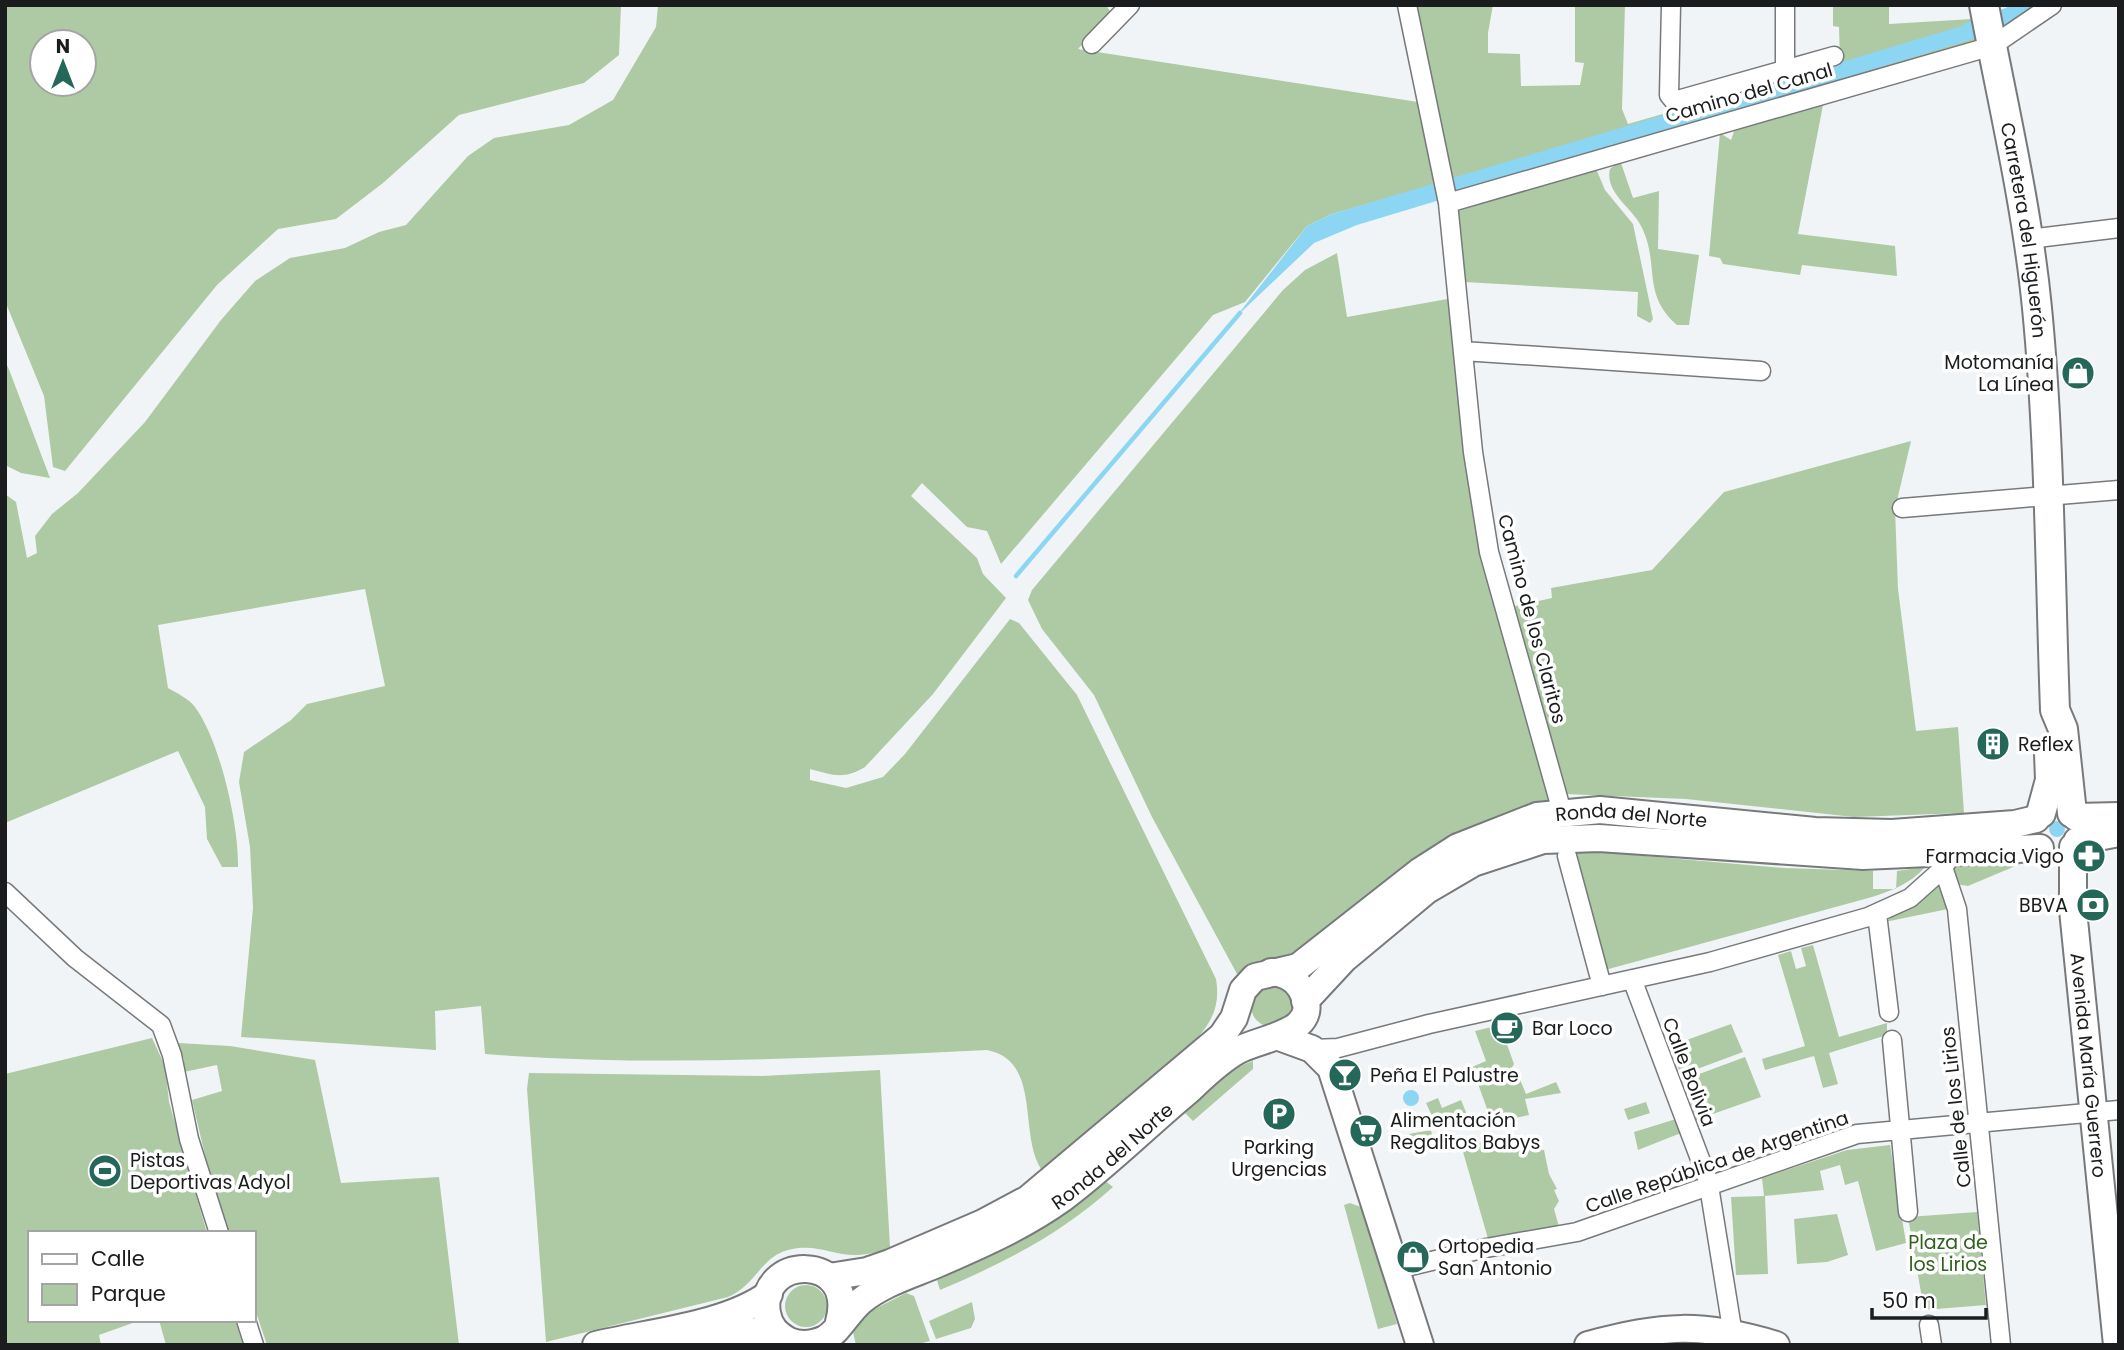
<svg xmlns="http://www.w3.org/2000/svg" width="2124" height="1350" font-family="Poppins,sans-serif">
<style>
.green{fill:#adcaa4;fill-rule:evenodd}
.water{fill:#8cd6f4}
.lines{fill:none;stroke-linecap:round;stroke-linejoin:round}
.stream{stroke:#8cd6f4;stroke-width:4.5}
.street-casing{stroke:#77797b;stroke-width:21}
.secondary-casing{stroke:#77797b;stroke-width:30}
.primary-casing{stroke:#77797b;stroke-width:32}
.street{stroke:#fff;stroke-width:18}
.secondary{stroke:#fff;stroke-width:26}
.primary{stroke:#fff;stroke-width:28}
.labels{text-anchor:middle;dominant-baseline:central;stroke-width:7;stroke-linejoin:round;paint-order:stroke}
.street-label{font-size:19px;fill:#1b1c1d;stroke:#fff}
.poi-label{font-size:19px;fill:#1b1c1d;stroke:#fff;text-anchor:start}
.park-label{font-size:19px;fill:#2e611c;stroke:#fff}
</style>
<rect width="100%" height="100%" fill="#f1f4f6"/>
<path class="green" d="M5,5h616l-2,50 -35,28 -125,32 -76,68 -47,36 -58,10 -61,56 -152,186 -12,-4 -9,-71 -39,-95zM42,42h42v42h-42z
M658,5h448l5,8 -33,36 340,53 19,82 -105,30 -25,12 -62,76 -32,13 -212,249 -14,-33 -20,-4 -45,-44 -11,13 66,62 6,16 23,24 -73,96 -68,73c-21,13 -33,8 -55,2v11l36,8 37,-11 22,-23 105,-135 9,4 58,72 139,284c4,24 -2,40 -18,58l-157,132c-23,-37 1,-108 -54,-119 -167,8 -334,17 -502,4l-4,-48 -46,5 1,39 -195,-13 12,-129 -3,-61 -11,-65 5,-30 47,-32 16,-16 78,-18 -20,-97 -207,36 10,63c9,5 21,11 27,19 25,34 44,118 43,160h-16l-15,-28 -2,-32 -27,-56 -173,72v-329l11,8 11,56 10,-5 -2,-17 17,-22 26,-21 67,-71 76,-102 34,-39 35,-23 55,-10 34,-16 27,-7 62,-69 26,-18 75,-13 44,-25 43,-73z
M1411,5h82l-5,28v20l32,1 1,32 59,-1 4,-22 -9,-1v-57h50l-3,104 6,15 212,-61 -1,-36 -6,-1v-21h56v19l83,-5 7,24 -15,2 -514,153z
M1824,100l-26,134 97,12 2,30 -95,-11 -2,10 -77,-11 -3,-6 -11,-2 11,-123 11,7 5,-14z
M1620,160l13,38 26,-7 -1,58 41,6 -10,70h-12c-35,-30 -18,-60 -34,-95 -8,-21 -39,-36 -33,-61z
M1591,168l6,3 8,19 28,34 20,95 -3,4 -13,-7 1,-24 -174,-10 -11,-62 5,-10 120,-41z
M1337,253l10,64 106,-19 7,86 91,417 -53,15 -42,19 -58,37 -95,79 -45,10 -21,13 -85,-157 -58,-122 -52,-66 -14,-29 4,-10 251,-300 22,-20z
M5,361l5,11 40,106 -29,-5 -16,-8z
M1911,441l-16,68 3,80 18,142 42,-4 6,86 -110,4 -168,-18 -121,-5 -54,-187 41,-9 -1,-10 101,-18 72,-78z
M1576,850l208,18 89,3v18h23l1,-18 28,-4c-15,17 -32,23 -53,30l-267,73z
M2025,862l-57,24 -13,-2 -3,-14 6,-4z
M1942,882l6,27 -63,13z
M1813,945l26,92 48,-14v12l-58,18 9,31 -15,4 -9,-32 -49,14 -3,-11 43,-13 -27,-91 13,-4 5,18 10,-3 -5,-18z
M1251 1006a21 21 0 1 1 42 0a21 21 0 1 1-42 0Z
M1731,1024l12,28 -62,23 -11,-29z
M1500,1025l14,39 -4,7 3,8 6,-2 7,17 30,-12 5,11 -36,6 4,16 -24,5 -1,-3 -13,3 -19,-53 14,-6 -11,-30z
M152,1038l13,28 4,36 38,131h-177v87h111l-42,15 2,10h-96v-271z
M178,1043l52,3 85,14 26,123 98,-6 20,168h-192l-13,-39v-73h-25l-20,-61 -17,-72 30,-9 -5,-26 -33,7v-12z
M1745,1057l16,40 -65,23 -13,-40z
M1253,1061v8l-60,52 -8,-8c21,-19 42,-44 68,-52z
M880,1070l10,177c-48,21 -63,-7 -102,3 -27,7 -32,35 -60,47l-182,45 -19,-253 2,-16 233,3z
M1438,1098l4,10 19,-8 7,17 -31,10 -11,-24z
M1646,1102l4,11 -22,7 -4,-11z
M1676,1119l5,14 -43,17 -4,-18z
M1431,1130l2,10 11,-1 2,8 -32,6 -5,-19z
M1487,1141l57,9 5,24 8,15 -3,1 5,11 -5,8 6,21 -71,12 -28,-97z
M1890,1145l16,98 -30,8 -18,-70 -13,4 -5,-20 -20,6 4,19 -59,6 3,78 -32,1 -5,-78 33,-1 -2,-18 85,-28z
M1104,1180l9,7c-52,47 -109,76 -173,103l-3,-10c61,-28 117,-55 167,-100z
M1350,1203l11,4 4,9 32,108 -19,5 -34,-124z
M1977,1212l9,93 -62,5 -16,-93z
M1837,1214l11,41 -21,7 -30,2 -3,-45z
M785 1306a21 21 0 1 1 42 0a21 21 0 1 1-42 0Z
M906,1293l8,3 16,45 -15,4h-59l-3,-13 10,-17z
M972,1302l3,17 -4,9 -35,11 -7,-18z
M159,1320h76l8,25h-77z"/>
<path class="water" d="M2012,5h36l-22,15 -59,21 -610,184 -43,18 -78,74 71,-91 25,-12 630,-188c14,-11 33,-12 50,-21z
M2049 829a8 8 0 1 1 16 0a8 8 0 1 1-16 0Z
M1403 1098a8 8 0 1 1 16 0a8 8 0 1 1-16 0Z"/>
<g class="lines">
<path class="stream" d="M1016,576l224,-263"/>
<defs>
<path id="street" d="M1407,5l41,198 25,249 16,100 73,260
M1671,5l-2,90 5,6 160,-45
M1092,44l38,-39
M1785,70v-65
M1448,203l544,-157 60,-41
M2029,239l90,-11
M1463,351l298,20
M1902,508l217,-18
M1567,856l35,130
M1943,867l14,42 44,436
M5,892l70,66 86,67 11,30 17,84 30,94
M1877,914l12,98
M1632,979l76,201 26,161
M1892,1040l16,172
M1312,1049l26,-1 91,-24 281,-62 158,-45 42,-19 27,-24 14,-17 12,-5
M1398,1269l88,-21 91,-16 280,-98 262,-24
M246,1320l8,25
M1929,1325l3,20"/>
<g id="secondary">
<path d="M2076,817l43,-1"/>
<path d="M2077,841l42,-8"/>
<path id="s1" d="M2073,847v63l44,435"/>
<path d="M1305,1001l39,-42 83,-69 46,-27 70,-23 56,-2 264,18 177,-8"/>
<path d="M1279,1037l33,12 19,19 89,277"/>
<path id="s2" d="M829,1277l38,-6 23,-8 93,-40 45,-24 194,-163 12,-18 9,-28 12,-13 43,-10 121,-95 39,-25 79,-31 63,-6 215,21 77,2 123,-9 21,-5"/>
<path id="s3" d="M839,1322c19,-70 -82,-68 -72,-9 2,13 11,23 22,28 12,5 25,3 36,-2 14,-8 23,-27 36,-38 22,-18 50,-26 76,-37 44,-19 87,-38 126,-66 44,-33 83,-72 125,-107 15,-14 31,-30 49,-40 23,-14 89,-17 64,-62 -6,-11 -17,-16 -30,-17"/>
<path d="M596,1345c53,-13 129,-19 173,-51"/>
<path d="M680,1345c30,-7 70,-21 101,-9"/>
<path d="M1588,1345c76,-20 112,-23 188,0"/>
</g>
<g id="primary">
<path id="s4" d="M1984,5c19,100 43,201 53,303 13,133 13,268 18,402l8,19 9,84"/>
<path d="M2041,813l9,-33 -1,-27"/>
</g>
</defs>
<use href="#street" class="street-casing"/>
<use href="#secondary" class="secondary-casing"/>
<use href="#primary" class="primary-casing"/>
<use href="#street" class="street"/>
<use href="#secondary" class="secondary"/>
<use href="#primary" class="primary"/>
</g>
<defs>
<symbol id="shop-disc" viewBox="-11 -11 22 22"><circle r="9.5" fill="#25685a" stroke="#fff"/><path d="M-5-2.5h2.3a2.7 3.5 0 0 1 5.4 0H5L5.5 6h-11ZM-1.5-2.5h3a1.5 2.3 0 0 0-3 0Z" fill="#fff"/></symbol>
<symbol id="building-disc" viewBox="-11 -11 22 22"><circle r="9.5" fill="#25685a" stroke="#fff"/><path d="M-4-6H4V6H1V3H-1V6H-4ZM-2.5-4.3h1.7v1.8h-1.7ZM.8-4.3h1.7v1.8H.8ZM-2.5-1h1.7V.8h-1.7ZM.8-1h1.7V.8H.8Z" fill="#fff"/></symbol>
<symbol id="pharmacy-disc" viewBox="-11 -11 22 22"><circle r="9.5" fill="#25685a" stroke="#fff"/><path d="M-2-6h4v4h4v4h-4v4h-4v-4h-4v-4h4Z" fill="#fff"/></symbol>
<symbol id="bank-disc" viewBox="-11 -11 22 22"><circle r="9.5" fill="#25685a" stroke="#fff"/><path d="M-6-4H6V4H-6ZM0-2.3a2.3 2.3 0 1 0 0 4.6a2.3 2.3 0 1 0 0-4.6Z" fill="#fff"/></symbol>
<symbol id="cafe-disc" viewBox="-11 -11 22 22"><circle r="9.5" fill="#25685a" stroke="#fff"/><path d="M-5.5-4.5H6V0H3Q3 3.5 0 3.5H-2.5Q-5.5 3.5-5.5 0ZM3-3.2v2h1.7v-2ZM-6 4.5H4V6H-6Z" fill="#fff"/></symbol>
<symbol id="bar-disc" viewBox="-11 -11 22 22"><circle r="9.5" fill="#25685a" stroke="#fff"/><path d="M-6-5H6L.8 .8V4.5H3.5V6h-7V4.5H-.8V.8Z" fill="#fff"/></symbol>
<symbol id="parking-disc" viewBox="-11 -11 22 22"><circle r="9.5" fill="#25685a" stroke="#fff"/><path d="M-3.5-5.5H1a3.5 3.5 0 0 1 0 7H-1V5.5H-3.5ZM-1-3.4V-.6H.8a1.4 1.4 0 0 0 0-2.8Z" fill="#fff"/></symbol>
<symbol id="supermarket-disc" viewBox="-11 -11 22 22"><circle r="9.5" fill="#25685a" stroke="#fff"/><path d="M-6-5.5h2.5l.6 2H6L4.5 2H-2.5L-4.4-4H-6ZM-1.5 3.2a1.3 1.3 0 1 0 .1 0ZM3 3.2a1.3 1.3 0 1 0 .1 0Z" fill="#fff"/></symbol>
<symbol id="stadium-disc" viewBox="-11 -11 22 22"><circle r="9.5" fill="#25685a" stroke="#fff"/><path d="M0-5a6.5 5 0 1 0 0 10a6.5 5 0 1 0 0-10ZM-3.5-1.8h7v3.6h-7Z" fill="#fff"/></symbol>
</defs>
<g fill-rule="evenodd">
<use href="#shop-disc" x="2059" y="354" width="38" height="38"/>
<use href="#building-disc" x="1974" y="725" width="38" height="38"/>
<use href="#pharmacy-disc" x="2070" y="837" width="38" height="38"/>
<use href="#bank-disc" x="2074" y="886" width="38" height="38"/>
<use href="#cafe-disc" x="1488" y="1009" width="38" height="38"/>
<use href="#bar-disc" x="1326" y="1056" width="38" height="38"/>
<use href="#parking-disc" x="1260" y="1095" width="38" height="38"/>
<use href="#supermarket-disc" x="1347" y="1112" width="38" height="38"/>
<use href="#stadium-disc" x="86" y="1152" width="38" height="38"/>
<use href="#shop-disc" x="1394" y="1238" width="38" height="38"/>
</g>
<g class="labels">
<g class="street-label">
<text transform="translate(1749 93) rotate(-16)">Camino del Canal</text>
<text stroke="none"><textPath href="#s4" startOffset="229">Carretera del Higuerón</textPath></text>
<text transform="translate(1532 619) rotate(75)">Camino de los Claritos</text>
<text stroke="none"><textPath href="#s2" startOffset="961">Ronda del Norte</textPath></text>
<text stroke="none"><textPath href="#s1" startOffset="219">Avenida María Guerrero</textPath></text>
<text transform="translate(1689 1072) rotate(69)">Calle Bolivia</text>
<text transform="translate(1956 1107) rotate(-96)">Calle de los Lirios</text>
<text stroke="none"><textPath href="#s3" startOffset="560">Ronda del Norte</textPath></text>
<text transform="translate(1717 1162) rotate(-19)">Calle República de Argentina</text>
</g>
<g class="poi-label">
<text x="2054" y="362" text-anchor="end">Motomanía<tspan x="2054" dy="22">La Línea</tspan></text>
<text x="2018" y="744">Reflex</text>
<text x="2064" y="856" text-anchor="end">Farmacia Vigo</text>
<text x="2068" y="905" text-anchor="end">BBVA</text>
<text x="1532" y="1028">Bar Loco</text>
<text x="1370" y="1075">Peña El Palustre</text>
<text x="1390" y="1120">Alimentación<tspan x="1390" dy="22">Regalitos Babys</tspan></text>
<text x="1279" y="1147" text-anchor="middle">Parking<tspan x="1279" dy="22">Urgencias</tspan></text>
<text x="130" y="1160">Pistas<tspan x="130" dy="22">Deportivas Adyol</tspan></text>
<text x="1438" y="1246">Ortopedia<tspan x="1438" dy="22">San Antonio</tspan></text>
</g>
<g class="park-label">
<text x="1948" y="1242">Plaza de<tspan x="1948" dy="22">los Lirios</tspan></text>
</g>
</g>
<rect width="2124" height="1350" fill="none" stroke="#1b1c1d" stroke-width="14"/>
<rect x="28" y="1231" width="228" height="91" fill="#ffffff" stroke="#a4a4a5" stroke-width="2"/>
<rect x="42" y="1254" width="35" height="10" fill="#ffffff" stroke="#a4a4a5" stroke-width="2"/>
<text x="91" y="1266" font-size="21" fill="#1b1c1d">Calle</text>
<rect x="42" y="1284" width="35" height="21" fill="#adcaa4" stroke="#a4a4a5" stroke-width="2"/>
<text x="91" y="1301" font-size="21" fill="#1b1c1d">Parque</text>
<g transform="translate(63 63)"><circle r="33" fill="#ffffff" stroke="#a4a4a5" stroke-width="2"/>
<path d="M0-5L12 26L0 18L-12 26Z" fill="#25685a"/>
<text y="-10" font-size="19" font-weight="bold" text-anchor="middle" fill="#1b1c1d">N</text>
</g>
<path d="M1872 1308v10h114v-10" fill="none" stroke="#1b1c1d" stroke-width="3.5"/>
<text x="1882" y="1308" font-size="21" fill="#1b1c1d" stroke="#ffffff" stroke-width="5" paint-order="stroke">50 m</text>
</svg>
